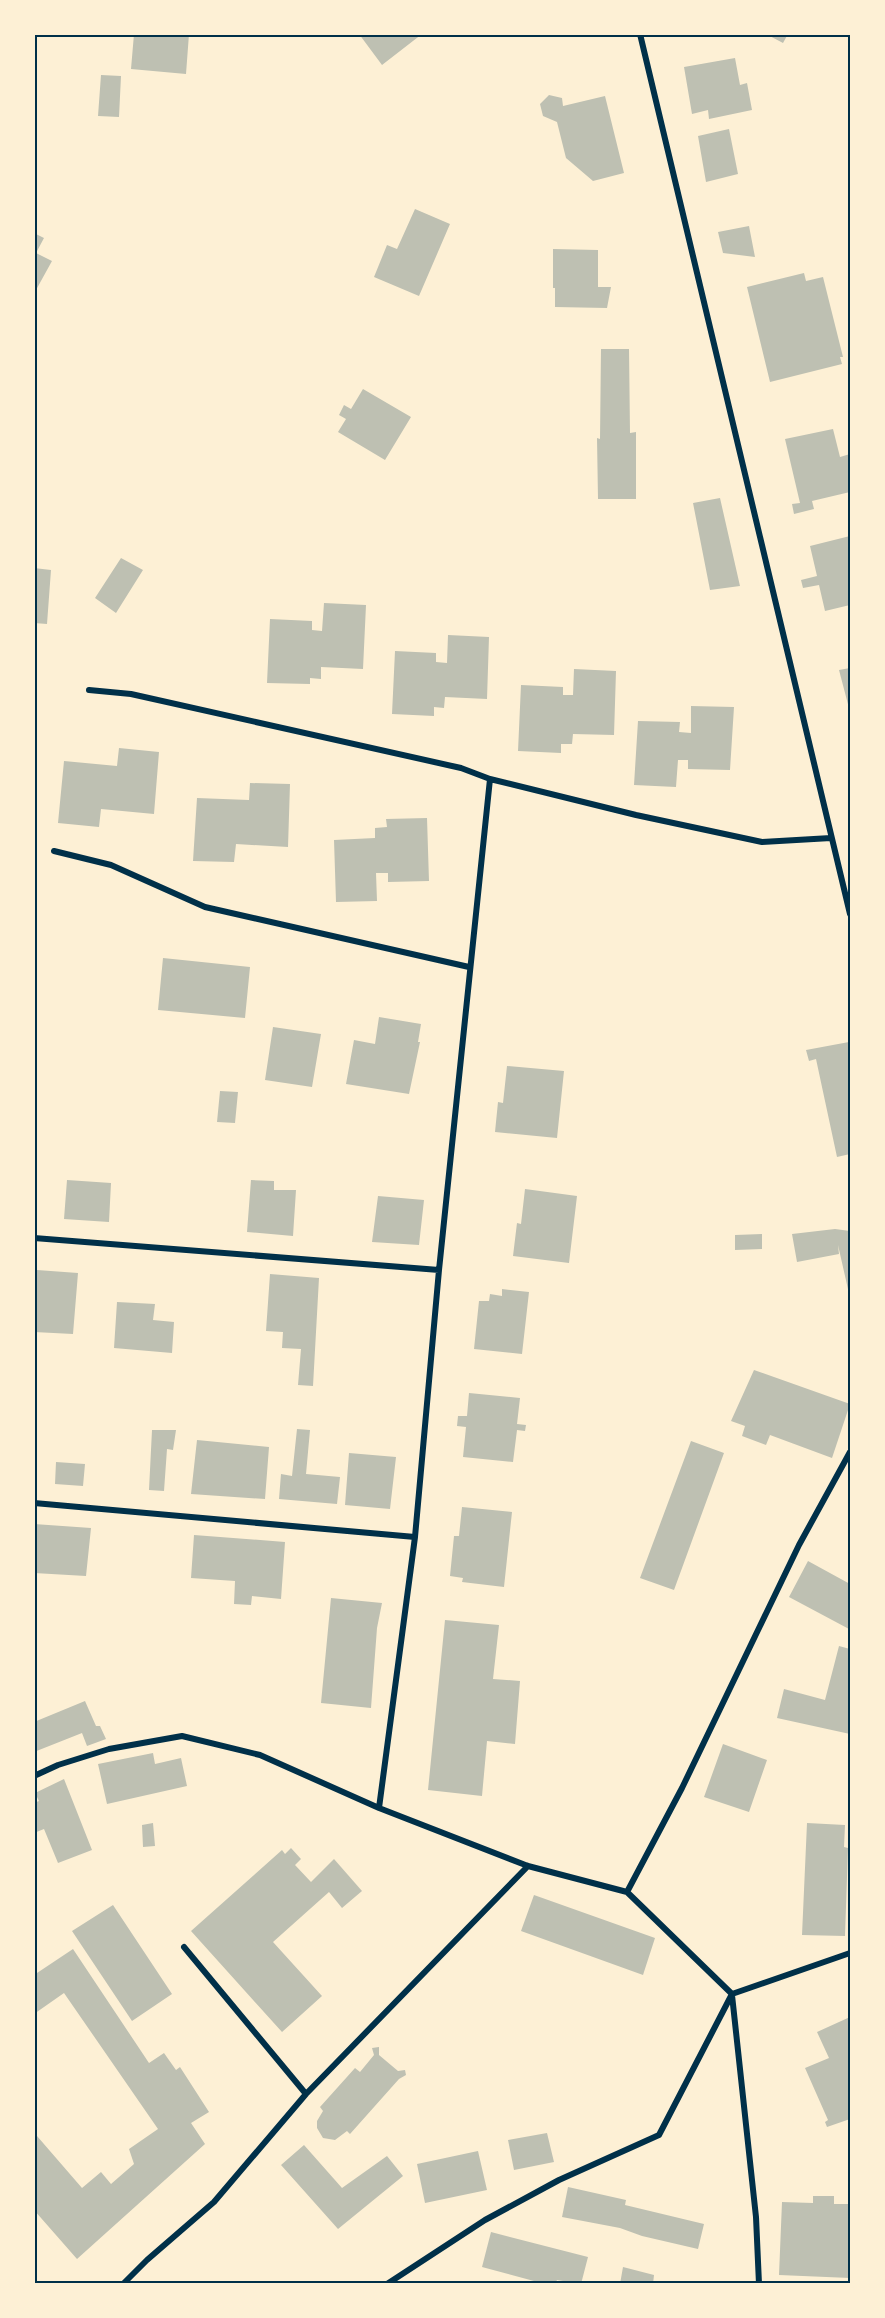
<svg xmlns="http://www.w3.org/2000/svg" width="885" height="2318" font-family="Raleway,sans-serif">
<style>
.building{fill:#bec0b2}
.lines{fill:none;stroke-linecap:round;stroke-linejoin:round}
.minor{stroke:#003049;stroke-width:6}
.neatline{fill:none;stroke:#003049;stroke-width:2}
</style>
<rect width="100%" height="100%" fill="#fdf0d5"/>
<path class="building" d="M134,34h55l-3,40 -55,-5z
M359,34h63l-40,31z
M766,34h22l-5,9z
M735,58l5,27 7,-2 5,27 -43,9 -1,-9 -16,4 -8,-47z
M101,75l20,1 -2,41 -21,-1z
M549,95l13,3 1,8 42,-10 19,77 -31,8 -27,-23 -9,-36 -14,-6 -3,-12z
M729,129l9,45 -32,8 -8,-46z
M415,209l35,15 -31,72 -45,-19 13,-32 10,4z
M749,226l6,31 -32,-4 -5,-21z
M34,233l10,5 -8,15 16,8 -16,29 -2,-1z
M553,249l45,1v37h13l-4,21 -52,-1v-19h-2z
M804,273l2,8 17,-4 20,80h-3l2,7 -72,18 -23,-95z
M601,349h28l1,84 6,-1v67h-38l-1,-61 3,1z
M363,389l48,28 -26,43 -47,-28 8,-13 -7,-4 5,-10 7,4z
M833,429l7,28 10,-3v38l-38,9 2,8 -20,5 -2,-10 8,-1 -15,-64z
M720,498l20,88 -30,4 -17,-87z
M850,536v69l-25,6 -6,-26 -16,3 -2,-8 16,-4 -7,-30z
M121,558l22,12 -27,43 -21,-15z
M34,568l17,2 -4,54 -13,-1z
M324,603l42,2 -3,64 -42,-2v12l-11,-1v6l-43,-1 3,-64 42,2v9l10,1z
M448,635l41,2 -2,62 -42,-2 -1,11 -10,-1v9l-42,-2 3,-63 41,2v9l11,1z
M850,668v44l-11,-42z
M574,669l42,2 -2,64 -41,-1 -1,10h-11v9l-43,-2 3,-66 42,2v8h10z
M691,706l43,1 -4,63 -42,-1v-9h-10l-2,27 -42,-2 4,-64 42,1 -1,10 12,1z
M119,748l40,4 -5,62 -53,-5 -2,18 -41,-4 6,-62 53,5z
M250,783l40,1 -2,63 -52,-3 -2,18 -41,-1 4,-63 52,2z
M427,818l2,63 -41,1v-9h-12l1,28 -41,1 -2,-62 41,-2v-10l12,-1 -1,-8z
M163,958l87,9 -5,51 -87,-8z
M379,1017l42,7 -3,18h2l-11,52 -63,-10 8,-44 21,4z
M273,1027l48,7 -9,53 -47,-7z
M849,1042l1,112 -13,3 -21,-98 -7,2 -3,-11z
M507,1066l57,5 -7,67 -62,-6 3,-30 5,1z
M220,1091l18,1 -3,31 -18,-1z
M67,1180l44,3 -2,39 -45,-3z
M251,1180l23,1v9h22l-3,46 -46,-4z
M525,1189l52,7 -8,67 -56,-7 4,-33 4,1z
M378,1196l46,4 -5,45 -47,-3z
M835,1229l15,2v67l-12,-53 1,9 -42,8 -5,-28z
M762,1234v15l-27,1v-15z
M37,1270l41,3 -5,61 -39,-2v-42z
M270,1274l49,4 -6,108 -15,-1 3,-36 -19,-1 1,-16 -17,-1z
M502,1289l27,3 -7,62 -48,-5 5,-48h10l1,-7 12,2z
M117,1302l38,2 -2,16 21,2 -2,31 -58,-5z
M754,1370l96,34 -18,54 -62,-23 -4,10 -24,-9 3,-10 -14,-5z
M469,1393l51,5 -3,26 9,1 -1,6 -8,-1 -4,32 -50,-5 3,-30 -9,-1 1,-10h9z
M297,1429l13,1 -4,44 34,3 -3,27 -58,-5 2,-25 11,2z
M152,1430h24l-3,20 -6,-1 -3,42 -15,-1z
M197,1440l72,7 -4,52 -74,-5z
M691,1441l33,12 -50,137 -34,-12z
M349,1453l47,4 -6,52 -45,-4z
M56,1462l29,2 -2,22 -28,-2z
M462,1507l50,5 -8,75 -42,-5 1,-4 -13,-2 4,-40h5z
M34,1524l57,4 -5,48 -52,-3z
M194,1535l91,7 -4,57 -29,-3 -1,9 -17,-1 1,-23 -44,-3z
M808,1561l42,23 -1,45 -60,-32z
M331,1598l51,5 -5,25 -6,80 -50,-5z
M445,1620l54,5 -6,54 27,2 -5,63 -28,-3 -5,55 -54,-6z
M839,1646l11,3v85l-73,-16 7,-29 41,11z
M85,1701l11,25h4l6,13 -19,7 -5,-13 -48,19v-30z
M723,1744l44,16 -18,52 -45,-15z
M153,1753l2,11 26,-6 6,28 -80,18 -9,-40z
M64,1779l28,71 -34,13 -14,-34 -10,4v-30l5,-2 -4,-8z
M153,1823l2,23 -12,1 -1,-22z
M807,1823l38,2 -1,22 4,1 -3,88 -43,-1z
M291,1848l10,11 -6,6 16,17 23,-23 28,32 -20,17 -13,-16 -56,50 49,54 -40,36 -91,-101 91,-81 3,4z
M534,1895l121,43 -12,37 -122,-44z
M113,1905l59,89 -40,27 -60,-90z
M73,1949l76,114 15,-10 12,17 4,-3 29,45 -18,11 14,21 -128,115 -43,-49v-72l3,-2 45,52 19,-16 10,12 23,-20 -5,-15 29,-20 -94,-136 -30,21v-39z
M850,2017v102l-23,8 -2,-5 3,-2 -23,-52 24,-10 -12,-26z
M379,2047v8l19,16 7,-1 1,5 -7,4 -49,55 -3,-3 -12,9 -12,-2 -6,-10v-7l6,-10 -3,-4 35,-39 5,4 14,-17 -2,-7z
M547,2133l7,29 -40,8 -6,-30z
M304,2145l38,43 45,-32 16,20 -65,53 -57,-64z
M478,2151l9,39 -62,13 -8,-39z
M568,2187l58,13 -1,5 79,19 -6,25 -56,-13 -22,-8 -58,-11z
M813,2196h21v8h16v74l-71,-3 3,-73 31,1z
M491,2232l97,25 -7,27 -24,-4 -2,4h-10l-63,-17z
M623,2267l31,8 -1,9h-33z"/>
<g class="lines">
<path class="minor" d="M640,34l210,880
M89,690l42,4 330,74 29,11 146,36 126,27 69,-4
M54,851l57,14 94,42 264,60
M34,1238l405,32
M34,1503l381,34
M34,1776l24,-11 51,-16 73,-13 78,19 119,53 149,58 99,26 105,102
M379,1808l36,-271 24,-267 51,-491
M627,1892l55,-104 117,-243 51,-93
M184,1947l122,147
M732,1994l118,-41
M732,1995l24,222 3,67
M123,2284l24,-24 67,-58 92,-108 222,-228
M387,2284l98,-64 74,-40 100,-45 73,-141"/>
</g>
<rect width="885" height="2318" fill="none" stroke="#fdf0d5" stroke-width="72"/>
<rect x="36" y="36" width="813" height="2246" class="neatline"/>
</svg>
